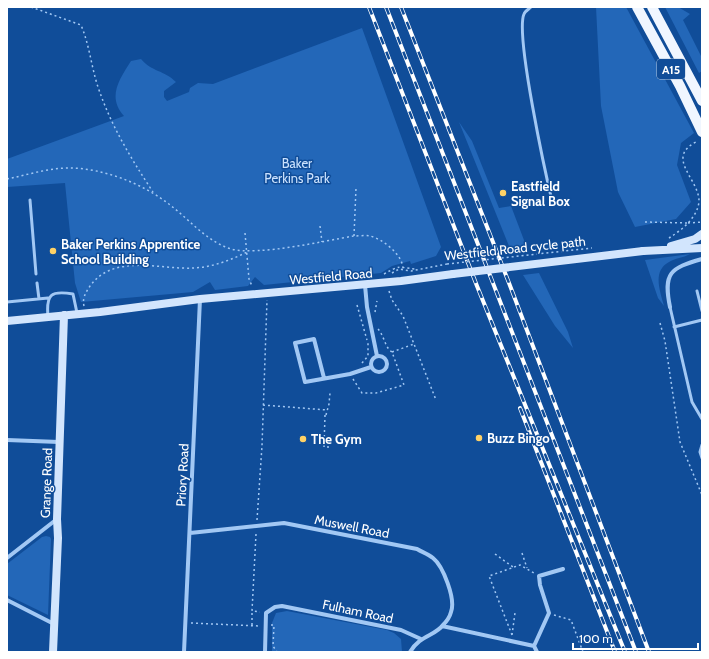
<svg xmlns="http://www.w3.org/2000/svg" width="709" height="659" font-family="Cabin,sans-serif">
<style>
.green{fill:#2367b8}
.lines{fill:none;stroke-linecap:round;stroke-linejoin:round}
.path{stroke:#a2c8f4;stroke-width:1.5;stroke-dasharray:2 3;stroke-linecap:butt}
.lane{stroke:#a2c8f4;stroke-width:3}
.street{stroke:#a2c8f4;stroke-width:4}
.secondary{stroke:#d2e5fd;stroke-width:8}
.primary{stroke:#f0f6ff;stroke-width:10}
.rail-casing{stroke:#fff;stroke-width:4}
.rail{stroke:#104d99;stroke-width:2.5;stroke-dasharray:8;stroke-linecap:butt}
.path-bridge{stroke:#a2c8f4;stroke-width:1.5;stroke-dasharray:2 3;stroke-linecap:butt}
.secondary-bridge{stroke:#d2e5fd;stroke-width:8}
.poi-dot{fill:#ffd266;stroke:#104d99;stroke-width:1.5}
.labels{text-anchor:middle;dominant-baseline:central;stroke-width:3;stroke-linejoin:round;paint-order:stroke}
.shield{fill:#104d99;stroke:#b7cae0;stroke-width:1}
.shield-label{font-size:12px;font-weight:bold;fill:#fff}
.park-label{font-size:13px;fill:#cbe2fe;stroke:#104d99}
.poi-label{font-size:13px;font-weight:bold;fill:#fff;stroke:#104d99;text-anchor:start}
.street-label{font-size:13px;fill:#fff;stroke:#104d99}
</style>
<rect width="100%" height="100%" fill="#104d99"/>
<path class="green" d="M596,7h30l68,126 -13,10 -4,22 14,37 -15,17 -41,8 -17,-35 -17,-86z
M665,7h13l12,7 -7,6 19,38v13l-3,2z
M362,28l79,219 -5,9 -25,8 -1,-3 -18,5 -11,7 -117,12 -9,-8 -7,9 -33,4 -5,-8 -17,10 -112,10 -6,-19 -10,-100 -58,4v-28l117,-43c-17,-19 -5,-36 7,-55l10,-2c11,13 23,11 35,23l-12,9v6l3,4 22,-9 1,-4 8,-5 15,1z
M459,122l13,19 27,67 12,-2 16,42 -16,3z
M690,254c-7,4 -15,4 -21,8 -17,9 -9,29 -5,44l-6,-8 -13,-38z
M539,273l29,59 5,16 -18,-22 -32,-51z
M46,536l4,1 1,2 -3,76 -41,-20v-31l35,-27z
M287,611l100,19 7,3 7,6 1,13h-130v-29l4,-10z"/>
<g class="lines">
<path class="path" d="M31,7l50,18c8,19 10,39 16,59 13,40 33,73 56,108
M7,179c20,-4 41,-11 62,-11 34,0 75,16 101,37 20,15 36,36 61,44 28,7 92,-8 123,-13 5,0 11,-1 16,0 13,3 33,19 33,33
M645,222l43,1
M688,223l14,-1
M320,226l2,16
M245,233l4,46 3,7
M354,236l2,-48
M669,238c13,-8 29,-21 30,-37 0,-22 -34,-43 -3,-59
M392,273l7,-4 12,2 36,-7
M384,274c16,-9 13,-7 31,-5
M389,291l3,9 11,16 33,84
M357,305l10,35
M84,306c-2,-8 2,-14 6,-20 24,-33 70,-16 104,-18 19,-1 37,-8 53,-16
M375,312l2,-11
M660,323l5,18 15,101 22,53
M392,352l22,-8
M362,363l6,-7v-13
M353,379l9,14h14l28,-8 -12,-33c-7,-4 -8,-17 -14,-23
M263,405l64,5
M325,415l-1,32h7
M326,415l3,-11 1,-11
M257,520l5,-74 5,-146
M256,534l-4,77 8,1
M522,553l5,15
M495,554l18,13
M554,615l17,5 12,32
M191,623l68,3
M252,625v-14
M271,625h3l-1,21 4,6
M512,635l-23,-59 31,-11 14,8
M512,635l3,-22"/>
<path class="lane" d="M531,7c-2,2 -6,4 -7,7 -9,20 22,162 29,191
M30,200l6,74
M37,283l2,16
M697,291l5,20
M7,302l41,-4
M670,307l22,95 10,17
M48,317c-2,-22 2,-27 25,-23l4,19
M674,327l28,-7
M702,445l-2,7 2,6"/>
<path class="street" d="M365,285l2,22 10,49
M670,307c-7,-34 0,-39 32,-48
M371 364a8 8 0 1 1 16 0a8 8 0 1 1-16 0Z
M324,378l-10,-39 -19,4 10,39 45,-8 21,-7
M7,440l52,2
M190,533l94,-10 133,26c5,3 11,5 16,9 10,8 23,41 18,54 -1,4 -5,10 -8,13 -8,11 -23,10 -33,27
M7,558l50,-39
M7,600l47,24
M442,626l92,20
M184,652l16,-353
M265,652l1,-39 9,-6 7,-1 119,24 20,9
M537,652l-3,-6 15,-33 -9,-28 -1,-9 24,-7"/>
<path class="secondary" d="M671,246l24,-7 7,-5
M643,251l59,-3
M7,321l93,-9 100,-13 201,-18 52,-7
M53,652l5,-114 -1,-19 7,-204"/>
<path class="primary" d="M637,7l43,79 22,46
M652,7l50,94"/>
<defs>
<path id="rail" d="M369,7l108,279 148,366
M386,7l250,645
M401,7l108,276 140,369
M520,408l95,244"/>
</defs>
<use href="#rail" class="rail-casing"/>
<use href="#rail" class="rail"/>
<path class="path-bridge" d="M447,264l145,-16"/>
<path class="secondary-bridge" d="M453,274l190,-23"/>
</g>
<g class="poi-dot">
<circle cx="503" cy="193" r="4"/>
<circle cx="53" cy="251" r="4"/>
<circle cx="479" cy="438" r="4"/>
<circle cx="303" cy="439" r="4"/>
</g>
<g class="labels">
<rect class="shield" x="657" y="59" width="28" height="20" rx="3"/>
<g class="shield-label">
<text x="671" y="69">A15</text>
</g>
<g class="park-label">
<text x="297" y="163">Baker<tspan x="297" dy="15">Perkins Park</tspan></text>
</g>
<g class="poi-label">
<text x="511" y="186">Eastfield<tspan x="511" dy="15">Signal Box</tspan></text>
<text x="61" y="244">Baker Perkins Apprentice<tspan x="61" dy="15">School Building</tspan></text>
<text x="487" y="438">Buzz Bingo</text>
<text x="311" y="439">The Gym</text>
</g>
<g class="street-label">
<text transform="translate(515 248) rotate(-6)">Westfield Road cycle path</text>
<text transform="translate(331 276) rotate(-5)">Westfield Road</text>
<text transform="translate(182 475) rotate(-87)">Priory Road</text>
<text transform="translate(46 483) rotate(-88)">Grange Road</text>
<text transform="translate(352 526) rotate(11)">Muswell Road</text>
<text transform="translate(358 611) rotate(12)">Fulham Road</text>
</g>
</g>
<rect width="709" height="659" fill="none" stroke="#ffffff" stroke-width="16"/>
<path d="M573 643v6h125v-6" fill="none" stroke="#ffffff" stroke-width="2"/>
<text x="579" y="643" font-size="12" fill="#ffffff" stroke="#104d99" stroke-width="3" paint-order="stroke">100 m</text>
</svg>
